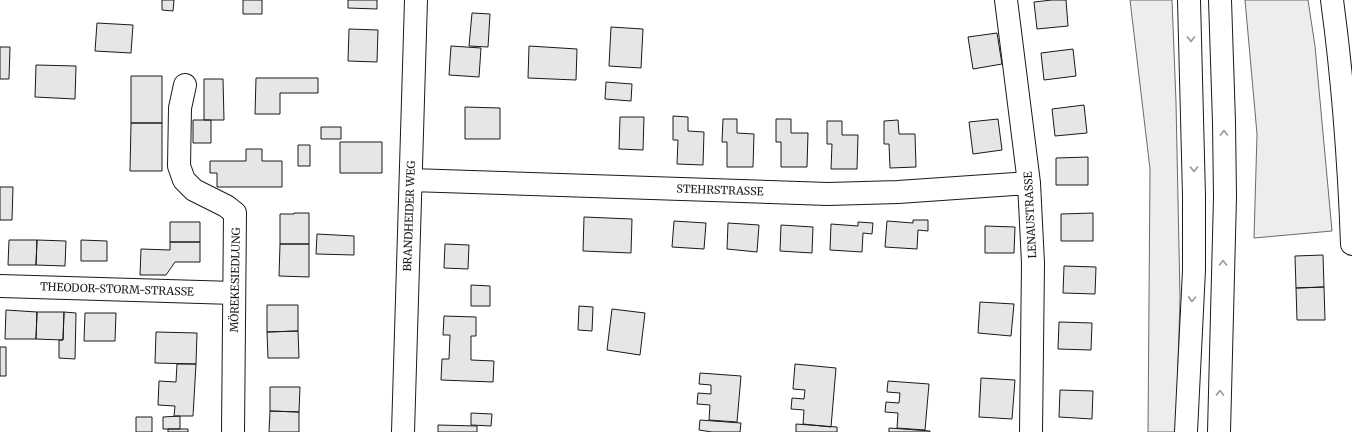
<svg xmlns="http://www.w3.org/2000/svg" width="1352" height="432" font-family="Merriweather,serif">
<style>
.green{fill:#ededed;stroke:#6a6a6a}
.building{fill:#e6e6e6;stroke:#1a1a1a}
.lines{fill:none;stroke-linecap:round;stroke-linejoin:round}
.minor-casing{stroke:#1a1a1a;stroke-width:24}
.highway-casing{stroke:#1a1a1a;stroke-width:24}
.minor{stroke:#fff;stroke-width:22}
.highway{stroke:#fff;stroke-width:22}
.oneway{stroke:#989898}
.labels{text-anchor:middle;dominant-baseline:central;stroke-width:3;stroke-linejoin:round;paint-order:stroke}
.street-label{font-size:11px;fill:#1a1a1a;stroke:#fff}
</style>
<rect width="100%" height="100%" fill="#fff"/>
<path class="green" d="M1130,0h42l4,102 4,196 -4,134h-28l2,-263z
M1245,0h63l7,46 17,185 -78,7 3,-104z"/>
<path class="building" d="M162,0h12l-1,11 -11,-1z
M243,0h19v14h-19z
M348,0h29v9l-29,-1z
M1052,0h14l2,26 -31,3 -3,-27z
M472,13l18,1 -2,33 -19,-1z
M97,23l36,2 -2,28 -36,-2z
M611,27l32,2 -2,39 -32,-2z
M349,29l29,1 -1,32 -29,-1z
M997,33l5,31 -29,5 -5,-32z
M451,46l30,2 -2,29 -30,-2z
M529,46l48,3 -1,31 -48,-2z
M0,47h10l-1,32h-9z
M1073,49l3,27 -32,4 -3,-27z
M36,65l40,1 -1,33 -40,-2z
M131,76h31v47h-31z
M256,78h62v15h-38v21h-25z
M204,79h19l1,41h-20z
M606,82l26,2 -1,17 -26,-2z
M1084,105l3,28 -32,3 -3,-27z
M465,107l35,1v31h-35z
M673,116l15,1v14l16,1 -1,33 -26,-1 1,-24h-5z
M620,117h24l-1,33 -24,-1z
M723,119h14v14l17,1 -1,33h-26v-25h-5z
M776,119h15v14h17l-1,34h-26v-25h-5z
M998,119l4,31 -29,4 -4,-32z
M193,120h18v23h-18z
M898,120l1,14h16l1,33 -26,1 -1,-24h-5v-23z
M827,121h15v14h16l-1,34h-26l1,-25h-5z
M131,123h31v48h-32z
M321,127h20v12h-20z
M340,142h42v31h-42z
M298,145h12v21h-12z
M246,149h16v12h20v26h-65v-14h-7v-12h36z
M1088,157v28h-32v-27z
M0,187h13l-1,33h-12z
M294,213h15v31h-29v-30h14z
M1093,213v28h-32v-27z
M584,217l48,2 -1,34 -48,-2z
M913,220h15v11l-10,-1 -1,19 -32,-2 2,-26 26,2z
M674,221l32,2 -2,26 -32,-2z
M170,222h30v20h-30z
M858,222l15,1 -1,11 -9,-1 -1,19 -32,-2 1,-26 27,2z
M728,223l31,2 -2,27 -30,-3z
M781,225l32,2 -1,26 -32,-2z
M985,226l30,1 -1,26h-29z
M317,234l37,2v19l-38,-1z
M9,240h28l-1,25h-28z
M37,240l29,1 -1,25 -29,-1z
M81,240l26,1v20h-26z
M170,242h30v20h-25l-9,13h-26l1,-26 29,1z
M280,244h29v33l-30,-1z
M445,244l24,1 -1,24 -24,-1z
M1323,255l1,32 -28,1 -1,-32z
M1064,266l32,1 -1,27 -32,-1z
M471,285l19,1v20h-19z
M1324,287l1,33h-28l-1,-32z
M980,302l34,2 -3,32 -33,-3z
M267,305h31v26l-31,1z
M579,306l14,1 -1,24 -14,-1z
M612,309l33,4 -5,42 -33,-5z
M6,310l31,2 -1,27h-31z
M37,312h27l-1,28 -27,-1z
M64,312l12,1 -1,46 -16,-1v-18h4z
M85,313h31l-1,28h-31z
M444,316l32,1v19h-5v24l23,1 -1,21 -52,-2 1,-21h7l1,-24h-7z
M1059,322l33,1 -1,27 -33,-1z
M298,331l1,27h-31l-1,-26z
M156,332l41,1 -1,31 -41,-1z
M0,347h6v29h-6z
M177,364h19l-3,52h-19l1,-10 -17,-1 1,-24 17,1z
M795,364l41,4 -5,59 -28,-3 1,-14 -13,-1 1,-11 12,1 1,-9 -12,-1z
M700,373l41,3 -4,46 -28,-2 1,-15 -13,-1 1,-11 13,1v-9l-12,-1z
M981,378l34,2 -3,39 -33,-2z
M888,381l41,3 -4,46 -28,-2 1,-15 -13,-1 1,-10 13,1 1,-10 -13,-1z
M270,387h30l-1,25 -29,-1z
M1060,390l33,1 -1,28 -33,-2z
M270,411l29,1v20h-30z
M471,413l21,1 -1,12 -20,-1z
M180,416v13h-17v-12z
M136,417h16v15h-16z
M700,420l41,3 -1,9h-28l-13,-2z
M796,424l41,3v5h-41z
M438,425l39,1v6h-39z
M889,428l41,3v1h-41z
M168,429h20v3h-20z"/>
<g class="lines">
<defs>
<path id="minor" d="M1006,0l23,183 4,80 -2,169
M1332,0c11,81 17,162 20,244
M185,85l-5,23 -1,58 5,14 10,10 32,16 9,7 -2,219
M411,180l417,14 70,-2 131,-9
M0,286l234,7
M403,432l13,-432"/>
<path id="highway" d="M1186,432l8,-162v-74l-5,-196
M1219,432l6,-235 -1,-75 -4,-122"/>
</defs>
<use href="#minor" class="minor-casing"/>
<use href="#highway" class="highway-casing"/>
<use href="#minor" class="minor"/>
<use href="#highway" class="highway"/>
</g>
<defs><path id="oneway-chevron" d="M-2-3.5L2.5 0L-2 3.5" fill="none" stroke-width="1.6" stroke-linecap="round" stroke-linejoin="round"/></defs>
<g class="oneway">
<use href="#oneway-chevron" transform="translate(1191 39) rotate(88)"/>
<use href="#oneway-chevron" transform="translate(1224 133) rotate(-91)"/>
<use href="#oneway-chevron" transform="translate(1194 169) rotate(89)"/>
<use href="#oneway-chevron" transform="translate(1223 263) rotate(-89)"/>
<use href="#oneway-chevron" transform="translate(1192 299) rotate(93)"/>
<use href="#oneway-chevron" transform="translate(1220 393) rotate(-88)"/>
</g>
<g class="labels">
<g class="street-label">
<text transform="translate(720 190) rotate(2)">STEHRSTRASSE</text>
<text transform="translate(1030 215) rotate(-93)">LENAUSTRASSE</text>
<text transform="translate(409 216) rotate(-88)">BRANDHEIDER WEG</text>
<text transform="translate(235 280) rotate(-89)">MÖREKESIEDLUNG</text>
<text transform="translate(117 289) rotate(2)">THEODOR-STORM-STRASSE</text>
</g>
</g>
</svg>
